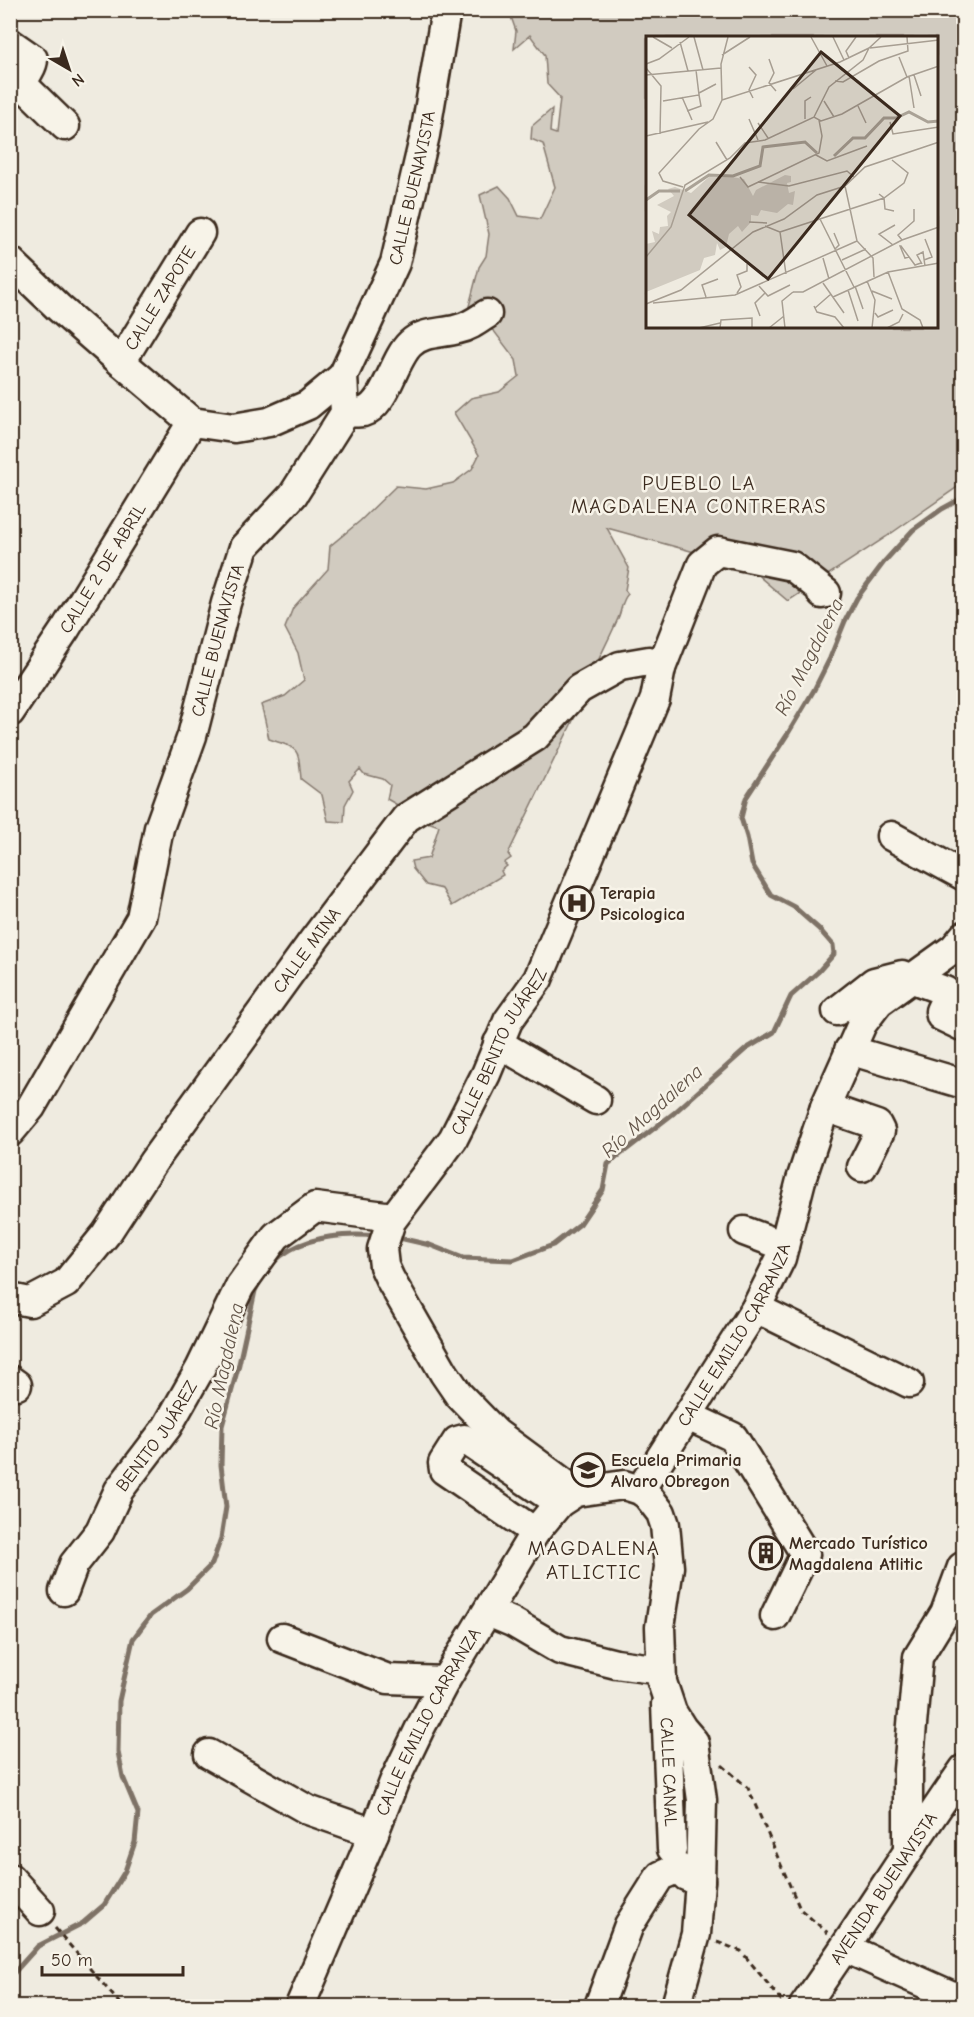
<svg xmlns="http://www.w3.org/2000/svg" width="974" height="2017" font-family="'Comic Neue',sans-serif">
<style>
.green{fill:#d1cbc0;stroke:#867a6f;stroke-width:1.5;fill-rule:evenodd}
.lines{fill:none;stroke-linecap:round;stroke-linejoin:round}
.stream{stroke:#7e7266;stroke-width:5}
.minor-casing{stroke:#3b2a1e;stroke-width:33}
.path{stroke:#3b2a1e;stroke-width:3;stroke-dasharray:6 4.5;stroke-linecap:butt}
.minor{stroke:#f7f3e8;stroke-width:28}
.labels{text-anchor:middle;dominant-baseline:central;stroke-width:5;stroke-linejoin:round;paint-order:stroke}
.street-label{font-size:18px;fill:#3b2a1e;stroke:#f7f3e8}
.poi-label{font-size:18px;font-weight:bold;fill:#3b2a1e;stroke:#f7f3e8;text-anchor:start}
.neighbourhood-label{font-size:20px;letter-spacing:1.5px;fill:#3b2a1e;stroke:#f7f3e8}
.water-label{font-size:20px;font-style:italic;fill:#625448;stroke:#f7f3e8}
.quarter-label{font-size:21px;letter-spacing:1.5px;fill:#3b2a1e;stroke:#f7f3e8}
.inset-river{fill:none;stroke:#aaa296;stroke-width:3}
.inset-road{fill:none;stroke:#a79e92;stroke-width:1.5}
.view{fill:#3b2a1e;fill-opacity:0.15;stroke:#3b2a1e;stroke-width:3}
.inset-edge{fill:none;stroke:#3b2a1e;stroke-width:3}
</style>
<rect width="100%" height="100%" fill="#efebe0"/>
<filter id="ink" filterUnits="userSpaceOnUse"><feTurbulence type="fractalNoise" baseFrequency=".0167" numOctaves="2"/><feDisplacementMap in="SourceGraphic" scale="12" xChannelSelector="R" yChannelSelector="G"/><feConvolveMatrix kernelMatrix="1 2 1 2 8 2 1 2 1" color-interpolation-filters="sRGB"/></filter>
<g filter="url(#ink)">
<path class="green" d="M509,11h454v472l-77,54 -98,64 -33,-28 -57,-20 -91,-25 22,40 -4,22 3,4c-6,6 -6,14 -9,22 -11,27 -27,52 -34,80l-77,158 3,4 -7,5 3,3 -6,5 2,4 -51,31 -10,-17 -16,-4 -13,-16 -2,-8 18,-3 10,-32 -14,-5 -38,-22 3,-14 -7,-6 -19,-5 -4,-5 -11,12 4,9 -8,15 -1,17 -16,-1 -6,-26 -21,-16c-3,-32 -1,-30 -32,-40 -3,-12 -4,-22 -8,-34l24,-9 19,-16 -6,-27 -13,-25 8,-20 35,-39 2,-23 30,-25 36,-35 30,3 27,-6 19,-14 7,-14 -25,-42 17,-15 28,-6 20,-16 -3,-16 -22,-29 -26,-11v-10l11,-43 7,-11 3,-22 -9,-39 19,-9 11,12 9,18 21,3 15,-32 -12,-43 -12,-5 1,-13 20,-17 -2,23 6,2 4,-36 -13,-14 -2,-29 -15,-20 -16,14 2,-18zM647,38h289v289h-289z"/>
<g class="lines">
<path class="stream" d="M395,1237l35,8 33,13 50,2 40,-15 27,-21 23,-34 5,-26 66,-51 72,-64 28,-17 17,-36 27,-24 16,-18 -1,-9 -14,-16 -25,-22 -23,-12 -19,-31 -5,-27 -6,-19 5,-20 41,-63 27,-45 16,-32 15,-37 12,-23 27,-36 29,-32 29,-21 22,-12
M274,1262c27,-26 67,-29 103,-26
M10,1980l2,-5 26,-29 45,-23 21,-18 21,-34 10,-29 3,-29 -15,-36 -5,-25 1,-51 14,-62 18,-24 36,-26 25,-25 9,-26 5,-31 -5,-42 1,-39 17,-62 16,-73 6,-12"/>
<defs>
<g id="minor">
<path d="M10,43l23,16c0,12 -12,16 -7,29l39,38"/>
<path d="M10,261l49,47 62,54 71,60 42,6 35,-6 39,-17 35,-29"/>
<path id="s1" d="M121,362l79,-129"/>
<path d="M345,413c6,-1 13,0 18,-1 23,-7 30,-52 47,-68 13,-13 32,-10 48,-15 11,-2 20,-9 29,-15"/>
<path id="s2" d="M10,712l56,-84 126,-206"/>
<path d="M891,836l73,40"/>
<path d="M837,1011l37,-29 28,-7 43,16 2,5 -7,15 1,5 23,11"/>
<path d="M498,1043l98,57"/>
<path d="M849,1050l115,34"/>
<path d="M825,1107l52,18 3,6 -18,36"/>
<path id="s3" d="M10,1132l21,-25 110,-189 18,-90 33,-92 34,-133 18,-56 49,-52 52,-82 -2,-37 52,-113 30,-128 21,-125"/>
<path d="M744,1231l40,15"/>
<path id="s4" d="M10,1298l20,4 36,-19 40,-49 47,-72 160,-221 93,-123 129,-81 44,-48 41,-23 29,-5 12,7"/>
<path d="M756,1308l153,75"/>
<path d="M10,1380l7,5"/>
<path d="M688,1416l45,21 72,117 -30,62"/>
<path id="s5" d="M640,1490l116,-182 25,-50 20,-78 24,-73 37,-83 17,-22 75,-54 10,-12"/>
<path id="s6" d="M576,1492l-80,-59 -37,-38 -15,-22 -54,-94 -6,-13 -2,-17 9,-28 62,-82 33,-65 22,-53 30,-42 117,-280 6,-31 41,-104 16,-13 74,15 34,27 -4,1"/>
<path d="M535,1532l-91,-62 -1,-7 14,-22 7,-2 95,64"/>
<path id="s7" d="M64,1591l10,-27 26,-33 19,-41 48,-63 33,-58 40,-83 36,-50 39,-29 78,10"/>
<path d="M488,1612l24,10 48,28 56,14 45,6"/>
<path d="M282,1638l106,41 57,2"/>
<path id="s8" d="M666,1704l6,145"/>
<path d="M209,1754l99,56 66,23"/>
<path d="M908,1849v-79l10,-113 27,-44 17,-46"/>
<path d="M10,1878l30,33"/>
<path d="M845,1948l119,53"/>
<path id="s9" d="M300,2006l74,-173 20,-51 26,-54 25,-47 90,-149 24,-29 17,-11 48,-7 16,5 7,5 14,18 4,12 4,42 -9,60 2,55 10,30 10,16 12,14 8,58 -2,81 -4,53 -20,72"/>
<path d="M599,2006l30,-81 31,-49 19,-8 7,8 14,5"/>
<path id="s10" d="M804,2006c55,-77 105,-159 160,-237"/>
</g>
</defs>
<use href="#minor" class="minor-casing"/>
<path class="path" d="M722,1765l26,23 52,121 28,24
M55,1928l67,78
M717,1942l24,9 41,50"/>
<use href="#minor" class="minor"/>
</g>
</g>
<defs>
<symbol id="hospital-ring" viewBox="-11 -11 22 22"><circle r="9.5" fill="#f7f3e8" stroke="#3b2a1e" stroke-width="1.5"/><path d="M-5-5h3v3.5h4V-5h3V5h-3V1.5h-4V5h-3Z" fill="#3b2a1e"/></symbol>
<symbol id="school-ring" viewBox="-11 -11 22 22"><circle r="9.5" fill="#f7f3e8" stroke="#3b2a1e" stroke-width="1.5"/><path d="M0-5L7-2L0 1L-7-2ZM-4 1L0 2.5L4 1V4Q0 6-4 4Z" fill="#3b2a1e"/></symbol>
<symbol id="building-ring" viewBox="-11 -11 22 22"><circle r="9.5" fill="#f7f3e8" stroke="#3b2a1e" stroke-width="1.5"/><path d="M-4-6H4V6H1V3H-1V6H-4ZM-2.5-4.3h1.7v1.8h-1.7ZM.8-4.3h1.7v1.8H.8ZM-2.5-1h1.7V.8h-1.7ZM.8-1h1.7V.8H.8Z" fill="#3b2a1e"/></symbol>
</defs>
<g fill-rule="evenodd">
<use href="#hospital-ring" x="558" y="884" width="38" height="38"/>
<use href="#school-ring" x="569" y="1451" width="38" height="38"/>
<use href="#building-ring" x="747" y="1534" width="38" height="38"/>
</g>
<g class="labels">
<g class="street-label">
<text stroke="none"><textPath href="#s3" startOffset="1044">CALLE BUENAVISTA</textPath></text>
<text stroke="none"><textPath href="#s1" startOffset="75">CALLE ZAPOTE</textPath></text>
<text stroke="none"><textPath href="#s2" startOffset="171">CALLE 2 DE ABRIL</textPath></text>
<text stroke="none"><textPath href="#s3" startOffset="540">CALLE BUENAVISTA</textPath></text>
<text stroke="none"><textPath href="#s4" startOffset="472">CALLE MINA</textPath></text>
<text stroke="none"><textPath href="#s6" startOffset="550">CALLE BENITO JUÁREZ</textPath></text>
<text stroke="none"><textPath href="#s5" startOffset="182">CALLE EMILIO CARRANZA</textPath></text>
<text stroke="none"><textPath href="#s7" startOffset="182">BENITO JUÁREZ</textPath></text>
<text stroke="none"><textPath href="#s9" startOffset="312">CALLE EMILIO CARRANZA</textPath></text>
<text stroke="none"><textPath href="#s8" startOffset="68">CALLE CANAL</textPath></text>
<text stroke="none"><textPath href="#s10" startOffset="142">AVENIDA BUENAVISTA</textPath></text>
</g>
<g class="poi-label">
<text x="600" y="893">Terapia<tspan x="600" dy="21">Psicologica</tspan></text>
<text x="611" y="1460">Escuela Primaria<tspan x="611" dy="21">Alvaro Obregon</tspan></text>
<text x="789" y="1543">Mercado Turístico<tspan x="789" dy="21">Magdalena Atlitic</tspan></text>
</g>
<g class="neighbourhood-label">
<text x="699" y="483">PUEBLO LA<tspan x="699" dy="23">MAGDALENA CONTRERAS</tspan></text>
</g>
<g class="water-label">
<text transform="translate(809 657) rotate(-63)">Río Magdalena</text>
<text transform="translate(652 1111) rotate(-42)">Río Magdalena</text>
<text transform="translate(224 1366) rotate(-78)">Río Magdalena</text>
</g>
<g class="quarter-label">
<text x="594" y="1548">MAGDALENA<tspan x="594" dy="24">ATLICTIC</tspan></text>
</g>
</g>
<g transform="translate(646 36)">
<rect width="292" height="292" fill="#efebe0"/>
<path d="M139,139l6,1v6l-4,1 2,10 6,-2 -2,14 -5,-1 -11,9 -16,-3 -3,6 -7,-1v7l-9,10 -4,-6 -9,8 -3,13 -6,3 -3,-7 -2,12 -11,3 -4,12 -54,22v-48l9,-2 -3,-11 7,3 1,-7 8,-1 -1,-10 4,-4 -14,-7 17,-9 -6,-7 7,-2 16,6 19,-17 22,1 12,2 9,17 3,-6z" fill="#d1cbc0"/>
<path class="inset-river" d="M188,120l19,-18h12l19,-20h12l13,-6 19,10 11,-1M39,155l24,-16 24,1 27,-10 3,-19 42,-5 12,11M0,164l13,-9h21"/>
<path class="inset-road" d="M7,1l19,11M48,1l9,33M165,1l16,29M187,1l11,23M34,6l8,29M224,12l69,-8M76,19l28,-18M253,21l8,20M203,22l-3,-7 10,-14M123,23l5,14 -5,10 7,8M0,28l13,-5 30,-22M103,31l7,8 -7,15 4,8M0,32l15,18 -1,48M0,39l75,-7M268,39l7,21M263,40l5,32M189,45l8,1 36,-21 29,-10 -1,-14M147,53l23,-19M53,57l17,-9M36,61l10,23M76,64l118,-38 29,-14 12,-11M17,65l36,-6 -3,-25M178,65l10,16M212,70l8,17M41,75l14,-5 -2,-11M168,81l15,-30 34,-27 6,-12M103,83l9,21M159,83v-18l6,-4M244,86l3,12 46,-7M112,87l10,15M0,100l62,-14M70,106l11,18M170,119l11,6 40,-15M94,141l8,10 71,-34 3,-17 -3,-16M112,146l31,4 58,-15 7,6M199,150l12,55 16,17 1,19M37,151l-20,-6 -4,-8 40,-44 14,-10 9,-19 -1,-36 7,-27M233,158l5,4 1,11 9,2M174,183l34,68M103,186l18,1M119,190l15,6 6,42M134,196l104,-34 20,-15 4,-10 -16,-13M188,197l5,12 -4,4M256,204l-4,-5 16,-14v-12M247,209l-14,-11 16,-9M0,221l25,-30 14,-42 45,-27 15,-15 20,-3 49,-23 7,4 21,-7 65,-37 32,-11M263,221l-4,1 -5,-12h1l14,19 6,-2M177,222l6,21M196,224l24,-11M278,224l8,-3 -7,-18M276,228l-5,-9 6,-3 2,14M242,236l14,37 18,11 3,8M221,245l8,19 -3,28M177,247l21,30M113,250l9,10 22,-11M209,250l8,23M202,254l10,31M226,255l20,8M147,256h10l99,-52 37,-13M91,257l4,-6 -4,-12 10,-4v-7M60,261l-4,-12 16,-6M187,261l55,-25 51,-9M7,267l82,-8 122,-54M0,268l35,-14 72,-58 31,-13 33,-24 28,-9 20,-19 74,-25M168,270l3,6 18,5 9,11M169,272l16,-14M229,277l3,4 15,-7M114,280l-5,-13 10,-10M53,292l21,-5M74,292l1,-8 31,-2v10M123,292l15,-12M139,292l-3,-27 11,-9M241,292l12,-6 4,-8"/>
<path class="view" d="M175,16l79,64 -132,163 -79,-64z"/>
<rect width="292" height="292" class="inset-edge"/>
</g>
<rect width="974" height="2017" fill="none" stroke="#f7f3e8" stroke-width="36"/>
<rect x="18" y="18" width="938" height="1981" fill="none" stroke="#3b2a1e" stroke-width="2" filter="url(#ink)"/>
<g transform="translate(69 69) rotate(141)" stroke="#f7f3e8" stroke-width="4.5" paint-order="stroke">
<path d="M0-4.5L10 22L0 15L-10 22Z" fill="#3b2a1e"/>
<text y="-9" font-size="16" font-weight="bold" text-anchor="middle" fill="#3b2a1e">N</text>
</g>
<path d="M42 1966v9h141v-9" fill="none" stroke="#3b2a1e" stroke-width="3"/>
<text x="51" y="1966" font-size="18" fill="#3b2a1e" stroke="#f7f3e8" stroke-width="4.5" paint-order="stroke">50 m</text>
</svg>
